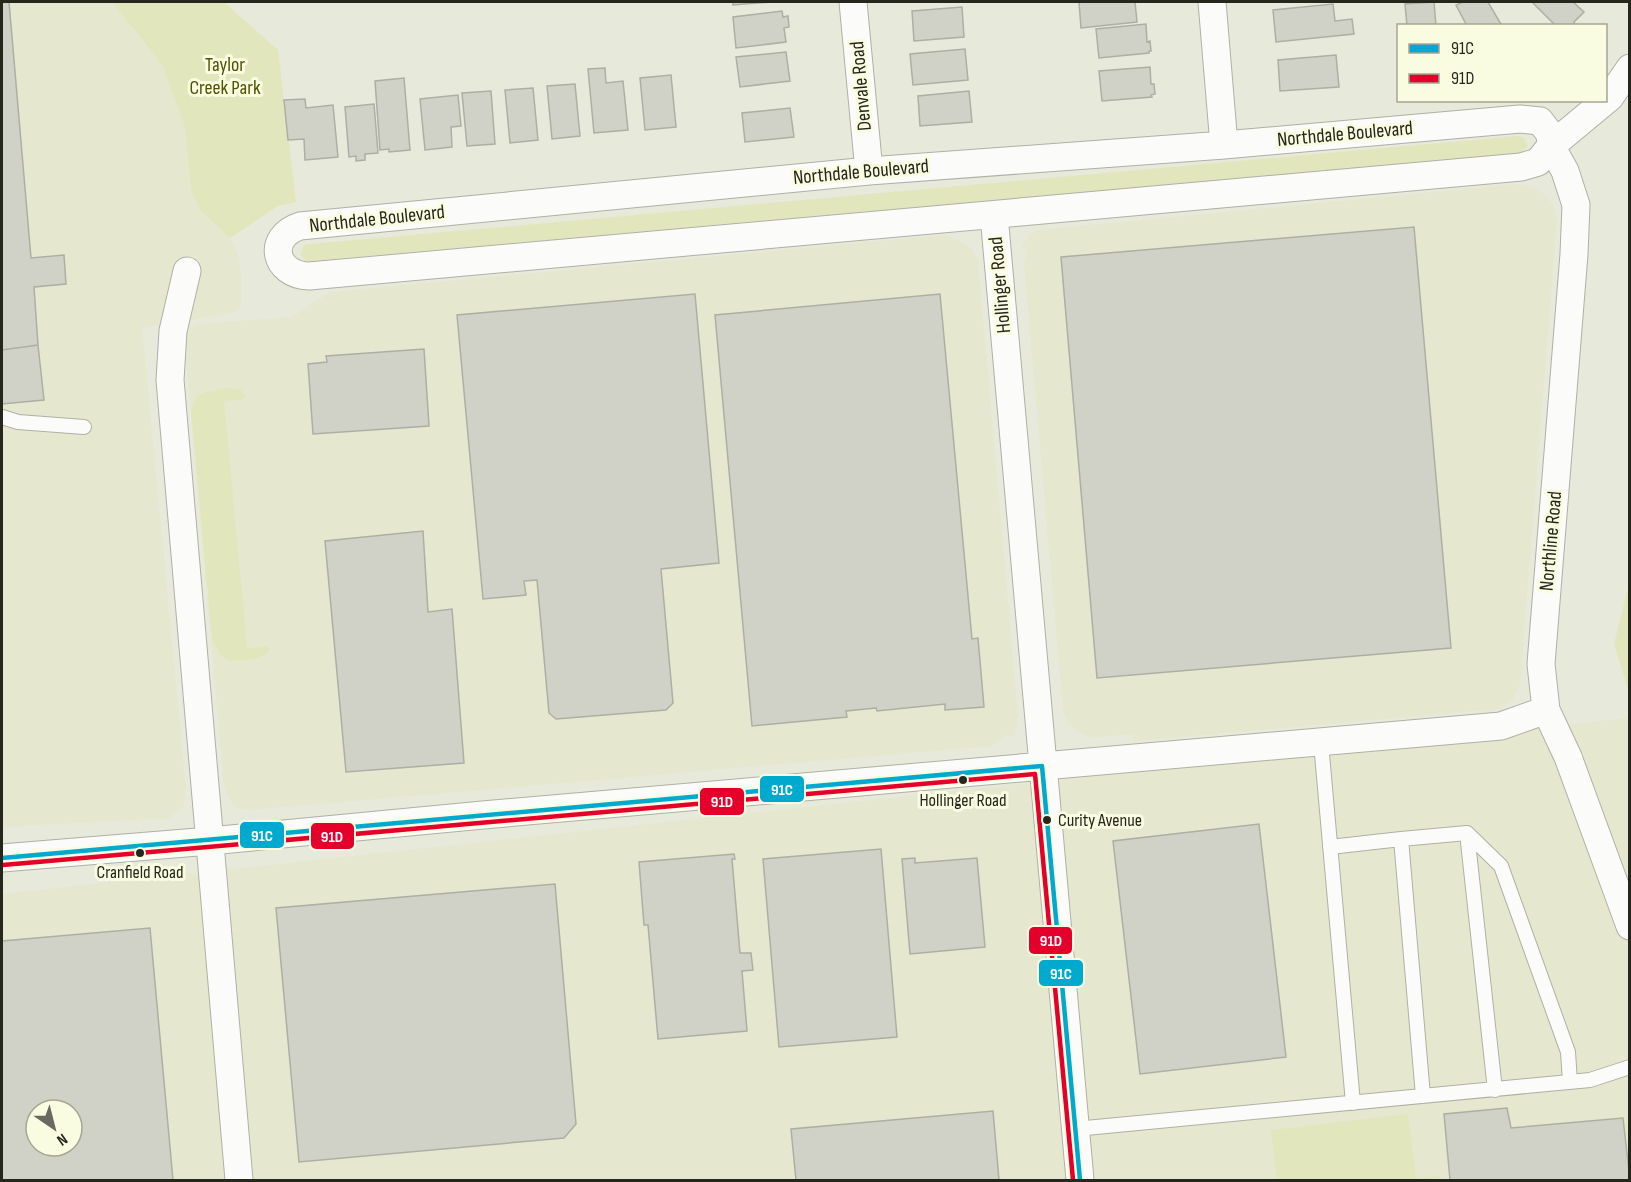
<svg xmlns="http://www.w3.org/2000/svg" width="1631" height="1182" font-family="'Sofia Sans Condensed',sans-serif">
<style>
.built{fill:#e5e8cf;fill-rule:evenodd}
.green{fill:#e2e6bc}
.building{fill:#d0d2c7;stroke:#adafa4;stroke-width:1.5;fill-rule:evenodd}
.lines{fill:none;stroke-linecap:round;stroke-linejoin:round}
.service-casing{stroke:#afb0a5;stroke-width:16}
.minor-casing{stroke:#afb0a5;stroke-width:29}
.service{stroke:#fbfcfa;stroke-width:14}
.minor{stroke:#fbfcfa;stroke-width:27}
.bus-1-casing{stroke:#fafce2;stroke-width:9}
.bus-2-casing{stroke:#fafce2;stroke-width:9}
.bus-1{stroke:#00a9ce;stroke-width:4.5}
.bus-2{stroke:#e4002b;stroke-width:4.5}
.bus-dot{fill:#25261c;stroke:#fafce2;stroke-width:2}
.labels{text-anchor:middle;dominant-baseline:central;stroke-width:6;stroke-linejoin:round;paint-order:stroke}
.bus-label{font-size:18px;fill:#25261c;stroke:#fafce2}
.park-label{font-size:20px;fill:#4f5200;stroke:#fafce2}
.street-label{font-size:20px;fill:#25261c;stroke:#fafce2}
.line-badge{stroke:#fafce2;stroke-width:2}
.badge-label{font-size:16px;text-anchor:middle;font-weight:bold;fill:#fff}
</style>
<rect width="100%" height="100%" fill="#e7e9db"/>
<path class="built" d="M2,2h110l50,62 23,63 6,62 9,21 30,28 9,19 2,18v32l-8,6 -91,15 44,461 -3,18 -14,11 -167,9z
M1518,184l17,4 11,8 7,9 4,14 -37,465 -8,17 -13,8 -365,32 -1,-7 -40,4 -18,-8 -8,-10 -4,-11 -39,-446 4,-13 -7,-4 7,-9 10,-7z
M944,235l16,6 11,7 7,11 40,458 -3,16 -3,5 -5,-4 -16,12 -742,64 -12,-2 -8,-9 -5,-12 -39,-441v-9l5,-9 5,-4 97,-7 38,-25z
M1629,718v462h-1627v-286zM36,1110h36v36h-36z"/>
<path class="green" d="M112,2h112l54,48 18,152 -18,4 -48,32 -30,-28 -9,-21 -6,-62 -23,-63z
M1519,136l5,2 4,8 -7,7 -1209,108h-6l-6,-7 4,-9 7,-1z
M230,388l11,2 5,7 -2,2 -20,2 23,247 21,-2 2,3c-7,13 -29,11 -42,11l-7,-5 -9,-16 -21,-229 6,-14 8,-4z
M1629,584v108l-15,-48z
M1408,1114l8,64 23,-2 1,4h-163l-6,-50z"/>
<path class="building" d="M2,2h7l22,256 33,-3 2,29 -32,3 4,58 -36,5z
M733,2h-1h40l-39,3z
M1079,2h56l2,20 -56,6z
M1434,2l2,24h-29l-2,-22z
M1463,2h25l14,24h-35l-11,-21z
M1532,2h41l11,10 -10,10 1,4h-19z
M1333,4l2,17 17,-2 2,15 -78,8 -3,-32z
M962,7l2,30 -50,4 -2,-30z
M782,11l1,6 5,-1 1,11 -5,1 2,14 -50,6 -3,-31z
M1146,24l1,18 3,-1 1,10h-2v2l-50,5 -3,-29z
M965,49l3,31 -55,5 -3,-31z
M786,52l4,29 -50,6 -4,-30z
M1336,55l3,32 -59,4 -2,-31z
M1150,67l1,17h3l1,10 -4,1 1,2 -50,4 -3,-30z
M605,68l1,15 17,-2 5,49 -34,3 -6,-64z
M671,75l5,52 -31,3 -5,-52z
M404,78l6,72 -21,2v-3l-9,1 -5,-69z
M575,84l5,52 -28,3 -5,-53z
M533,88l5,52 -28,3 -5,-53z
M491,91l4,53 -28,2 -5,-53z
M969,91l3,31 -52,4 -2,-30z
M458,95l3,31 -10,1 1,20 -27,3 -5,-51z
M305,99l1,9 27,-3 5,52 -33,3 -1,-21 -16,1 -4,-40z
M374,104l4,49 -13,1v6l-9,1v-5l-7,1 -4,-50z
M790,108l4,29 -49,5 -3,-29z
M1414,227l37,421 -354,30 -36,-421z
M695,294l24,269 -58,6 12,134 -7,7 -110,9 -7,-6 -12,-133 -13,1 2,14 -43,4 -26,-284z
M940,294l32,345 6,-1 6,69 -39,3v-6l-68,7 -1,-3 -30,3 1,6 -95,9 -37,-411z
M38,345l6,55 -42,4v-54z
M424,349l5,77 -116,8 -5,-70 19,-2 -1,-6z
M423,531l5,81 24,-3 12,154 -118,9 -21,-231z
M1259,824l27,233 -146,17 -27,-233z
M881,849l16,188 -118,10 -16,-188z
M734,854l1,5h-3l8,94h11l2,17 -11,1 5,60 -89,8 -10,-114h-4l-5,-63z
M915,858v5l62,-5 8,89 -75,7 -8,-95z
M555,884l21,240 -12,14 -265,24 -23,-254z
M150,928l23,252h-171v-239zM36,1110h36v36h-36z
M1507,1108l4,20 112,-10 7,62h-180l-6,-66z
M993,1111l6,69h-203l-5,-51z"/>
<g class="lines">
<defs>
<path id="service" d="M2,417l16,5 66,5
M1321,743l32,360
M1467,833l34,33 67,186 2,30
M1330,847l71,-8
M1423,1096l-22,-257 66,-6 28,257
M1075,1129l515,-49 40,-13"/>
<path id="minor" d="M853,2l16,169
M1212,2l12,143
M1630,68l-20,29 -59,49 -13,16 -17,5 -1212,109c-35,-1 -43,-39 -9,-50l569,-55 355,-26 296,-26 20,2 10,13 1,12 14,25 11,34 -2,49 -33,410 5,46 22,47 62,169
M994,215l86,965
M187,271l-14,60 -3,49 69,800
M2,858l208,-17 273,-26 1018,-89 45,-16"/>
</defs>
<use href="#service" class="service-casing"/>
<use href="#minor" class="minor-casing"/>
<use href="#service" class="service"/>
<use href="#minor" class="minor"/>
<defs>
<path id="bus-1" d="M1042,766l38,414
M2,858l1040,-92"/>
<path id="bus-2" d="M3,865l1032,-91 38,406"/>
</defs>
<use href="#bus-1" class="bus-1-casing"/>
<use href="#bus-2" class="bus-2-casing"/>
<use href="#bus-1" class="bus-1"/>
<use href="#bus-2" class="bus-2"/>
</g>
<g class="bus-dot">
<circle cx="963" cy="780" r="5"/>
<circle cx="1047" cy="820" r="5"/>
<circle cx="140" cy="853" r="5"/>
</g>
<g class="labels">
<g class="bus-label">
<text x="963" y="800">Hollinger Road</text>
<text x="1058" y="820" text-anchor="start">Curity Avenue</text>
<text x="140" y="872">Cranfield Road</text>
</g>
<g class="park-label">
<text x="225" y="65">Taylor<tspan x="225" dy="23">Creek Park</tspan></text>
</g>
<g class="street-label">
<text transform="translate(861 86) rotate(-95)">Denvale Road</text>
<text transform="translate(1345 134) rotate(-5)">Northdale Boulevard</text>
<text transform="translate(861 172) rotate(-5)">Northdale Boulevard</text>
<text transform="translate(377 219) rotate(-6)">Northdale Boulevard</text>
<text transform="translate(1000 285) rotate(-95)">Hollinger Road</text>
<text transform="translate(1551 541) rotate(-85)">Northline Road</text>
</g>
</g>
<g class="line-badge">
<rect x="759" y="775" width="46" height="28" rx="6" fill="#00a9ce"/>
<rect x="699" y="787" width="46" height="29" rx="6" fill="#e4002b"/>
<rect x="239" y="821" width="46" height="28" rx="6" fill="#00a9ce"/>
<rect x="310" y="822" width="45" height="28" rx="6" fill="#e4002b"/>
<rect x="1028" y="926" width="45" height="29" rx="6" fill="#e4002b"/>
<rect x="1038" y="959" width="46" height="28" rx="6" fill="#00a9ce"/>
</g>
<g class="badge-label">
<text x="782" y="795">91C</text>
<text x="722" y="807">91D</text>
<text x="262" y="841">91C</text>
<text x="332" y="842">91D</text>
<text x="1051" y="946">91D</text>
<text x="1061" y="979">91C</text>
</g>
<rect width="1631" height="1182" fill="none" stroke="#25261c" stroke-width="6"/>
<rect x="1397" y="24" width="210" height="78" fill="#fafce2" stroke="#a5a693" stroke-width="1.5"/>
<rect x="1409" y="44" width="30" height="9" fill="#00a9ce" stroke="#a5a693" stroke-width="1.5"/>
<text x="1451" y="54" font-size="18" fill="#25261c">91C</text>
<rect x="1409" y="74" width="30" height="9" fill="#e4002b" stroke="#a5a693" stroke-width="1.5"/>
<text x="1451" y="84" font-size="18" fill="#25261c">91D</text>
<g transform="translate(54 1128) rotate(145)"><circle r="28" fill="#fafce2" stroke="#a5a693" stroke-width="1.5"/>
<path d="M0-4.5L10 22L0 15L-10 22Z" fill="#696a5f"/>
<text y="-9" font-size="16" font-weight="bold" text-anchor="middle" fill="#25261c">N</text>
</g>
</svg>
